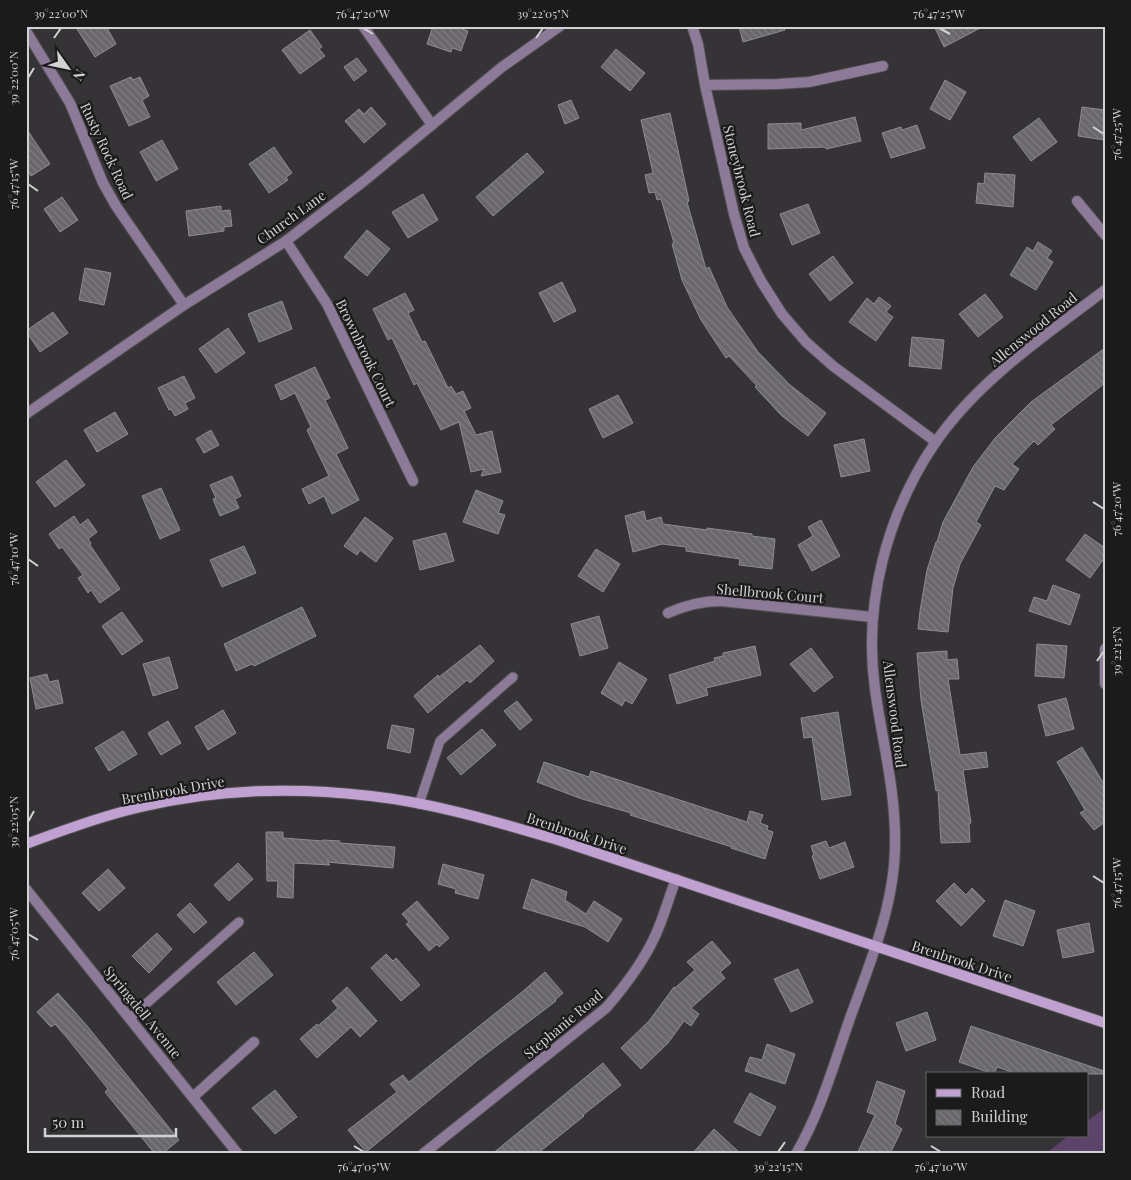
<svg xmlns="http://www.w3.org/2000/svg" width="1131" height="1180" font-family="'Playfair Display',serif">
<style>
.park{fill:#5c4369}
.building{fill:url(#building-back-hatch);stroke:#8e8c90}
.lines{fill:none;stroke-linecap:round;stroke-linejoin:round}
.service-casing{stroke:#514f52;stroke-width:11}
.minor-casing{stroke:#514f52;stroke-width:12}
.tertiary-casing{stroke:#514f52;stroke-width:12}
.secondary-casing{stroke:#514f52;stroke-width:12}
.service{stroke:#8d7a98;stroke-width:9}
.minor{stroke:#8d7a98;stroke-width:10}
.tertiary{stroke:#8d7a98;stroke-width:10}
.secondary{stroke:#c0a1d1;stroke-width:10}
.ticks{fill:none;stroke:#d2d1d3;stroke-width:2}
.labels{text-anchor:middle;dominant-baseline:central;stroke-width:4.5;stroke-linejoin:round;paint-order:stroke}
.street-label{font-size:14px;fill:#d2d1d3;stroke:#1c1b1c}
.neatline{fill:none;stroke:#d2d1d3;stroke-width:2}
.ticks-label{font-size:12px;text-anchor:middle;fill:#d2d1d3}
</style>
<defs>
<pattern id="building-back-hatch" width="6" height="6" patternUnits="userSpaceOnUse" patternTransform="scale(1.25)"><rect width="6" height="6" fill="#69676b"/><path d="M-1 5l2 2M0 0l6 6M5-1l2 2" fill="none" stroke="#7e7c7f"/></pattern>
</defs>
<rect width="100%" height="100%" fill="#353336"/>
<path class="park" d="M1105,1108v46h-60l23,-18h19v-15z"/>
<path class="building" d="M75,26h31l10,18 -21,13z
M433,26h20l15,5 -7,20 -9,-3 -1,4 -24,-8z
M739,26h45l1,4 -42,12z
M934,26h50l-40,21z
M310,30l12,17 -3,2 6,7 -25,18 -18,-24z
M616,49l29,24 -15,18 -29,-24z
M357,58l10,13 -13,10 -10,-14z
M131,77l2,3 7,-3 9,19 -7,4 8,17 -21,9 -19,-40z
M945,80l21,12 -16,28 -20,-11z
M571,100l8,18 -14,6 -7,-19z
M371,107l15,17 -22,19 -19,-22 14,-12 5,5z
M1082,107l23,3v30l-27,-4z
M670,113l19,88 -2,1 19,67 3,-2 18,40 31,45 32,33 36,28 -18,23 -26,-20 -27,-29 2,-1 -28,-30 -3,2 -25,-38 -19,-40 -10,-36 2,-1 -13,-44 -4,1 -2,-8 -6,1 -4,-18 8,-2 -12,-53z
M855,117l6,24 -35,8 -1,-2 -57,2v-25l33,-1v7z
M1039,118l18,24 -26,19 -18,-24z
M917,125l8,23 -34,10 -9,-25 19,-6 1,3z
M26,128l24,36 -19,12 -5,-7z
M162,140l16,29 -22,12 -16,-29z
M274,147l18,26 -6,4 2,3 -19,13 -20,-29z
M527,153l17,19 -51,44 -17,-19z
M985,173l30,2 -2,32 -37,-4 2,-20 6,1z
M423,194l15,26 -30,18 -16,-26z
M62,197l16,23 -18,12 -16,-23z
M808,204l12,29 -28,12 -12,-31z
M221,206v5l9,-1 2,16 -8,1v4l-35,5 -3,-25z
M367,230l23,19 -23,27 -23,-19z
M1038,242l14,9 -5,7 6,4 -17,28 -26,-15 17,-28 6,4z
M833,256l20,27 -23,18 -21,-27z
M85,268l26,5 -7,32 -25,-5z
M562,282l14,29 -22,11 -15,-29z
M405,293l9,17 -6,3 14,29 3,-1 23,47 3,-2 5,8 7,-3 8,17 -7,3 12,24 16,-4 9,41 -20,4 3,-7 -13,3 -12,-50 -18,8 -24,-47 -3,2 -22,-47 -4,2 -15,-31z
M985,294l18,23 -25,20 -19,-23z
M879,297l12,9 -5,6 7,5 -17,24 -27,-19 18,-24 7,6z
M282,301l10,28 -33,13 -11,-28z
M53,312l15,21 -28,19 -14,-21z
M228,328l17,25 -29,20 -17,-24z
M912,337l32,3 -3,29 -32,-3z
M1105,348v35l-54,42 4,4 -17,16 -4,-4 -22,23 7,5 -15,21 -9,-4 -19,36 5,3 -21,39 -7,24 -5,44 -30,-3 2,-18 7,-41 9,-28h1l6,-20 30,-55 23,-30 35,-35z
M315,367l15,31 -5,2 23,48 -12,6 23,46 -27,14 -8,-18 -15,8 -7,-15 27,-13 -22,-46 4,-3 -16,-34 -14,7 -6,-15z
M184,376l11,22 -10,5 3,6 -13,7 -4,-7 -2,1 -11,-22z
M618,395l15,28 -30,15 -14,-29z
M115,412l13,22 -31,18 -13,-22z
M211,430l8,15 -15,8 -8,-14z
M864,439l6,32 -29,6 -7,-32z
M66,460l19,25 -30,22 -19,-25z
M232,476l9,20 -6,3 4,9 -19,8 -7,-17 3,-1 -6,-13z
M161,488l19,42 -20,9 -18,-43z
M476,490l27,11 -5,12 7,2 -7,19 -35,-12z
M644,511l2,10 15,-4 2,7 44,6v-2l45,6v2l23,3 -3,30 -33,-4 1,-6 -54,-8v-4l-24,-3 -29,8 -8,-36z
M74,516l6,9 8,-6 9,13 -9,7 3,4 -1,2 30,44 -20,14 -9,-13 -3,3 -10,-15 5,-3 -21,-28 -3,2 -10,-15z
M365,517l28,21 -17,24 -16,-12 -3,5 -13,-9z
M821,520l19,36 -28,15 -14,-26 15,-9 -5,-9z
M446,533l8,28 -34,9 -7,-29z
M1085,534l20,14v9l-15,21 -24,-18z
M244,546l12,27 -34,14 -12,-27z
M596,549l24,15 -17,28 -25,-16z
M1053,585l27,10 -10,30 -41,-14 5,-14 13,4z
M302,607l14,29 -62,30 -2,-2 -16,7 -12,-27z
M122,612l21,29 -21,14 -20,-29z
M599,616l9,32 -28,8 -9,-32z
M1037,644l30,2 -3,32 -29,-2z
M480,645l14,16 -24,22 -3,-3 -39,33 -14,-17 24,-21 1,2z
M755,646l6,29 -55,13 2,7 -31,9 -8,-29 46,-14 -1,-3 9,-2v-3z
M811,648l22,29 -19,15 -24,-28z
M947,651v9l10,-1 2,20h-11l12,76 26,-3 2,15 -25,3 8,53h-2l1,19 -29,1 -3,-53 -2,1 -15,-91 -4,-47z
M169,657l9,31 -25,8 -10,-32z
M619,662l28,17 -15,25 -7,-4 -3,6 -21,-13z
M47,674l2,8 9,-2 5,23 -27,6 -6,-31z
M1066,698l8,31 -28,7 -8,-31z
M517,701l15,19 -12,10 -16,-19z
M223,710l13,23 -28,17 -13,-23z
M838,712l13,83 -29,5 -10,-63 -8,1 -3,-20z
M168,721l13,22 -20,12 -13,-22z
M392,725l22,4 -4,24 -23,-5z
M482,729l14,16 -35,30 -14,-17z
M123,731l14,23 -28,17 -14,-23z
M1082,747l23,39v36l-11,8 -14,-17 5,-3 -28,-48z
M544,762l45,15 2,-6 156,51 3,-11 13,4 -3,8 8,3 -1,4 6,2 -8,27 -34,-11 1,-1 -102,-32 1,-2 -49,-14 -45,-17z
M266,832h17v6l40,3v-1l17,1 -1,2 56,4 -2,21 -66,-6 3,3 -36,-2 -1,35 -16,-1 1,-16h-11z
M826,841l3,7 16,-6 9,25 -34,12 -8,-23 2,-1 -3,-9z
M238,863l15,16 -24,22 -15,-16z
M443,864l41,11 -6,24 -23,-6 1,-4 -18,-5z
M108,869l17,19 -26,23 -17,-18z
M532,879l35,13 -2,8 21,14 8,-13 28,18 -14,23 -23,-15 -62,-19z
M954,883l12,12 6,-7 13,13 -24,25 -25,-25z
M1005,900l30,11 -12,35 -30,-10z
M417,901l32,37 -10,9 -2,-3 -8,7 -23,-27 3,-2 -7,-8z
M190,903l17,19 -13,11 -17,-18z
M1089,923l5,29 -31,6 -6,-28z
M157,933l15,16 -23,24 -17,-17z
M712,941l19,22 -11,9 5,6 -34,30 8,6 -8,12 -7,-5 -16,22 -27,26 -20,-21 28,-27 25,-34 1,1 20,-18 -8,-8z
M254,952l19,23 -37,30 -19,-23z
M386,954l7,7 3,-3 24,27 -19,16 -30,-33z
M798,969l15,33 -22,10 -17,-33z
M545,972l18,21 -8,7 1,1 -78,59 -112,92 -18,-22 49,-38 -7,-8 13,-9 6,7 113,-90z
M347,987l30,34 -17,16 -9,-10 -34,31 -17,-19 17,-15 1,2 20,-18 -6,-7z
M58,993l30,34 91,113 -17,14h-7l-50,-62 3,-3 -40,-50 -13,-15 -4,3 -14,-15z
M927,1012l9,28 -30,11 -10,-28z
M971,1026l133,45 -1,3h-86l-20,-7 -3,7 -35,-12z
M767,1044l28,10 -10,30 -40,-13 5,-14 12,3z
M603,1063l18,22 -38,30 1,1 -47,38h-45z
M877,1081l28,10 -10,33 7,5 -12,25h-33l18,-39 -8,-3z
M275,1090l22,27 -22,17 -23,-26z
M750,1093l26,14 -16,29 -26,-14z
M714,1129l27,25h-49z"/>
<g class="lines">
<defs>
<path id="service" d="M419,804l21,-63 73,-64
M130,1018l109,-96"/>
<path id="minor" d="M363,26l69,99
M692,26l6,18 7,41 29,129 10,34 17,33 21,33 24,28 27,24 103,76
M26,31l44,72 33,80 13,23 68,99
M705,85l73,-1 31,-2 74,-16
M1077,201l28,34
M286,241l41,63 86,177
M668,613c18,-8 34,-12 53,-12l151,16
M1105,649v35
M26,889l212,265
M193,1097l61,-55
M423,1154l183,-146c20,-23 38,-47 50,-74 8,-18 13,-37 20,-55"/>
<path id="tertiary" d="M26,414l158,-109 102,-64 78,-60 138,-114 58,-41
M796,1154c25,-43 38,-90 54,-136 20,-55 45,-114 45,-174 1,-52 -13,-104 -20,-155 -12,-85 12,-175 60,-246 43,-63 110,-107 170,-153"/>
<path id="secondary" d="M26,844c38,-14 76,-28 115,-37 75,-18 154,-20 230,-11 63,7 126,26 187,44l547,183"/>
</defs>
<use href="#service" class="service-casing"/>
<use href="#minor" class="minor-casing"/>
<use href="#tertiary" class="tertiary-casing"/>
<use href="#secondary" class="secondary-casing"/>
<use href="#service" class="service"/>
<use href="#minor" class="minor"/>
<use href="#tertiary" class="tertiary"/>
<use href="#secondary" class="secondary"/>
</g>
<path class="ticks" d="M363,28l10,6M939,28l11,6M54,38l7,-10M536,38l7,-10M28,78l6,-10M1093,127l11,7M28,184l10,7M1093,502l11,7M28,559l10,7M1097,661l7,-10M28,822l6,-11M1093,876l11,7M28,934l10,6M354,1146l10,6M931,1146l10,6M778,1152l7,-10"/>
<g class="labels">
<g class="street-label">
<text transform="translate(107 151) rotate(65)">Rusty Rock Road</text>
<text transform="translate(742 181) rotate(76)">Stoneybrook Road</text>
<text transform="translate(291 217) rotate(-36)">Church Lane</text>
<text transform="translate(1033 329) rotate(-39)">Allenswood Road</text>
<text transform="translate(366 353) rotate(64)">Brownbrook Court</text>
<text transform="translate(770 593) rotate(5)">Shellbrook Court</text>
<text transform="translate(895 714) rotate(83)">Allenswood Road</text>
<text transform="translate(173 790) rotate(-10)">Brenbrook Drive</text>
<text transform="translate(577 833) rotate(18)">Brenbrook Drive</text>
<text transform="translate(962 961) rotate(18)">Brenbrook Drive</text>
<text transform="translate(143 1012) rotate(51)">Springdell Avenue</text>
<text transform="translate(563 1024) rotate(-40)">Stephanie Road</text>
</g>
</g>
<rect width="1131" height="1180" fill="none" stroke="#1c1b1c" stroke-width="55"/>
<rect x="926" y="1072" width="162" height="65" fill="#1c1b1c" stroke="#656465"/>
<rect x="936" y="1089" width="25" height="8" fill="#c0a1d1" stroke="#656465"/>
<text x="971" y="1098" font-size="15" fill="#d2d1d3">Road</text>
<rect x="936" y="1110" width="25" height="15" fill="url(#building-back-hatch)" stroke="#656465"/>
<text x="971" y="1122" font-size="15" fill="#d2d1d3">Building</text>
<g transform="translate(68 68) rotate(123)" stroke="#1c1b1c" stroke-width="4" paint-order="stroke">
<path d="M0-4L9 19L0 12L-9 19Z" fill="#d2d1d3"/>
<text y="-8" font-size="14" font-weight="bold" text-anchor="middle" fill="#d2d1d3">N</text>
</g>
<path d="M45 1128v8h131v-8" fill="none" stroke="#d2d1d3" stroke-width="2.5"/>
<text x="52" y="1128" font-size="15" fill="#d2d1d3" stroke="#1c1b1c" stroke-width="4" paint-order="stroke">50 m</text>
<rect x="28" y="28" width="1076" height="1124" class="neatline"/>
<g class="ticks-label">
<text x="61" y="18">39°22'00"N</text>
<text x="363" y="18">76°47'20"W</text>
<text x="543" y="18">39°22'05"N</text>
<text x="939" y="18">76°47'25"W</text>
<text transform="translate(14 78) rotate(-90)" y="4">39°22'00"N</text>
<text transform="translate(1117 134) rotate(-90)" y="4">76°47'25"W</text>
<text transform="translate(14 184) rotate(-90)" y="4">76°47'15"W</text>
<text transform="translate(1117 509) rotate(-90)" y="4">76°47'20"W</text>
<text transform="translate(14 559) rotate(-90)" y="4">76°47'10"W</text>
<text transform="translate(1117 651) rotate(-90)" y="4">39°22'15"N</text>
<text transform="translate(14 822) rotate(-90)" y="4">39°22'05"N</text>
<text transform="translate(1117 883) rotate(-90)" y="4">76°47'15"W</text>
<text transform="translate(14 934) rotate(-90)" y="4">76°47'05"W</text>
<text x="364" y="1171">76°47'05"W</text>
<text x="778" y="1171">39°22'15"N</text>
<text x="941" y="1171">76°47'10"W</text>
</g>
</svg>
